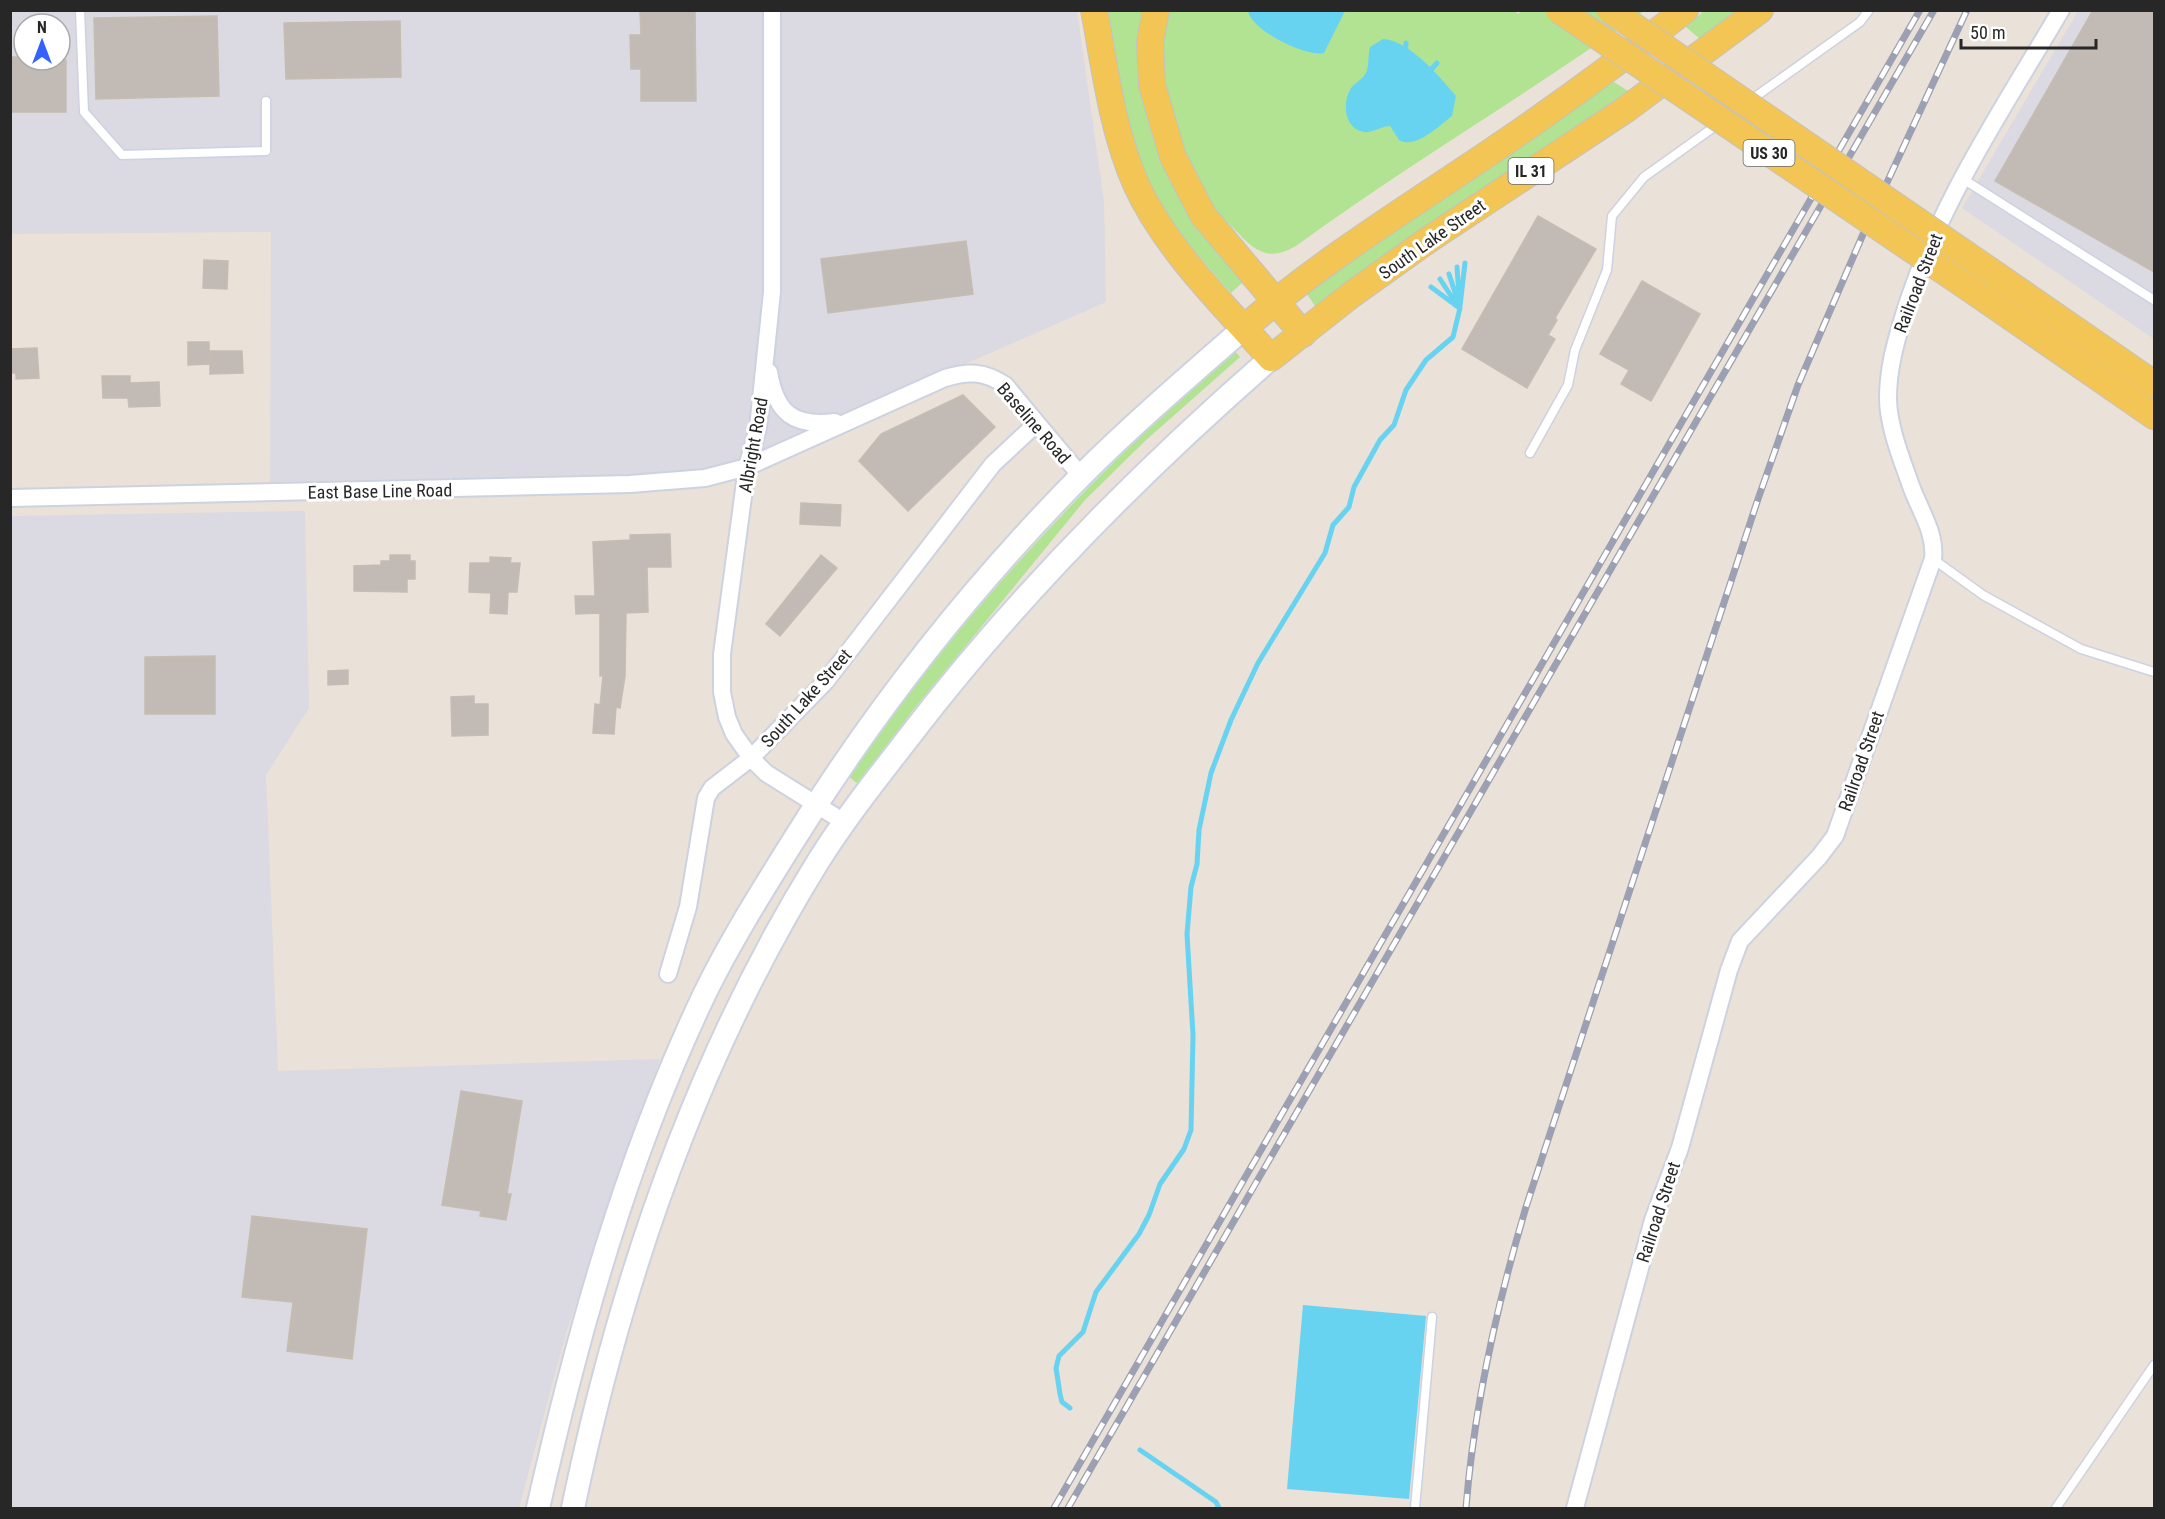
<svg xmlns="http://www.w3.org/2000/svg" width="2165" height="1519" font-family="'Roboto Condensed',sans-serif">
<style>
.industrial{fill:#dbd9e2;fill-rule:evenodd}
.green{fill:#b2e392}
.water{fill:#67d3f0}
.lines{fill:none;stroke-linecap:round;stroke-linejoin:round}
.stream{stroke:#67d3f0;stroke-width:5}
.building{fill:#c2bbb5;stroke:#c5bdb2;stroke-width:1.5}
.lane-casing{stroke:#cdd2e1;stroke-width:11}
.street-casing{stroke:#cdd2e1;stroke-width:20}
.secondary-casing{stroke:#cdd2e1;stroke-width:26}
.primary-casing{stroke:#c3c3c3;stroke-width:28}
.lane{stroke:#fff;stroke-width:8}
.street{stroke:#fff;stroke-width:16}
.secondary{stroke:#fff;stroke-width:22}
.primary{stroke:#f2c555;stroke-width:26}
.rail-casing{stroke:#9ba0b2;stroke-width:7}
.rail{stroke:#fff;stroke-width:4.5;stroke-dasharray:14;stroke-linecap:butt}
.primary-bridge-casing{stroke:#c3c3c3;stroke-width:28;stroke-linecap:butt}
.primary-bridge{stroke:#f2c555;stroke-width:26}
.labels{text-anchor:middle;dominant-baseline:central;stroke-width:6;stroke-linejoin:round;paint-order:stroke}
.shield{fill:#fff;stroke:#686868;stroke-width:1.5}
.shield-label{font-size:16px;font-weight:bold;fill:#272727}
.street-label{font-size:18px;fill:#272727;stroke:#fff}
</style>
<rect width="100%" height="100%" fill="#eae1d8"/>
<path class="industrial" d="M10,11h1067l27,190 2,101 -338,149 -63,22 -435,9 1,-250 -260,2zM24,24h36v36h-36z
M2078,11h76v328l-192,-131z
M305,511l4,197 -43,67 12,296 382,-12 -94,274 -47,175h-508l-1,-992z"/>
<path class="green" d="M1513,10l5,4 5,-4 121,1c-114,82 -235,152 -348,235 -30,17 -42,3 -61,-16 -11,-11 -22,-22 -31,-35 -30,-45 -51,-132 -36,-184z
M1106,11h39c-1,25 -5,53 -3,78 9,77 55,135 101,193l-12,11c-31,-35 -63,-71 -83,-114 -24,-52 -30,-113 -42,-168z
M1704,11h37l-39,30 -17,-15z
M1612,81l18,11 -315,214 -8,-12 4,-4z
M1235,351l5,6 -95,84 -60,59 -171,209 -56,75 -10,-8c111,-158 240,-299 387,-425z"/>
<path class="water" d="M1248,11v-1l97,1 -21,42c-19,4 -73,-23 -76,-42z
M1383,39c26,1 57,38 73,57l-4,20c-12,9 -37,34 -53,24l-9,-14c-8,0 -16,6 -23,6 -22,0 -26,-28 -16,-44 5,-6 14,-10 16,-18 2,-7 1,-15 3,-23z
M1303,1305l123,11 -17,183 -122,-10z"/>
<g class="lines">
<path class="stream" d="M1405,56l1,-13
M1428,73l9,-10
M1457,267l2,28
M1440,279l15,23
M1431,287l27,20
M1460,306l5,-43
M1070,1408l-8,-6 -2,-8 -4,-26 3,-12 24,-24 13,-40 43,-58 10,-19 11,-31 24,-35 7,-19 2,-95 -6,-101 4,-47 6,-23 2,-34 12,-57 20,-53 27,-57 67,-110 8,-28 16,-18 5,-20 26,-47 14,-15 12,-35 20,-30 27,-23 7,-29 -11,-34
M1140,1450l76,52 3,6"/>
</g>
<path class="building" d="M640,10h55l1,91h-55v-32h-10l-1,-34h11z
M2093,10h61v262l-159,-91z
M217,16l2,80 -123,3 -2,-81z
M400,21l1,56 -115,2 -2,-56z
M10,57h14v3h42v52h-56z
M1538,216l58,33 -41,69 2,2 -9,15 7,4 -28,49 -65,-39z
M966,241l7,53 -145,19 -7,-54z
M204,260l24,1 -1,28 -24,-1z
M1642,281l58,33 -49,87 -30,-17 8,-14 -29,-16z
M188,342h21v22l-21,1z
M37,348l2,30 -23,1v-6h-6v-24z
M210,351h32l1,22 -33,1z
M102,376h28v7l29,-1 1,24 -31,1 -1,-9h-25z
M963,395l32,32 -87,84 -49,-50 22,-27z
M801,503l40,2 -1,21 -40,-2z
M670,534l1,33h-24l1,45 -22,1 -1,63 -5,32 -4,-1 -2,27 -21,-1 2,-29 5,1 3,-29h-3v-63l-24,1 -1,-18h20l-2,-54 37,-2v-5z
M390,555h20v6h5v18h-8v13l-53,-1v-25l27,-1v-4h9z
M821,555l16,13 -57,68 -14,-12z
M490,557l21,1 -1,5h10l-3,29h-9l-1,22 -17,-1 1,-20 -22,-1 1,-29h20z
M215,656v58h-70v-57z
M348,670v14l-20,1v-14z
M474,696v8h14v31l-36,1 -1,-39z
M461,1091l61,10 -15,93h4l-5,26 -26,-4 1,-5 -39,-6z
M252,1216l115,13 -15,130 -65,-8 6,-49 -51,-5z"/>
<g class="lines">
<defs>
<path id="lane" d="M80,10l4,102 38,43 144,-4v-50
M1748,102l112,-80 9,-12
M1963,179l191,121
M1530,453l38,-68 7,-35 32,-80 5,-54 32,-39 77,-55
M1933,559l50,36 98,54 73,23
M1415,1508l17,-191
M2056,1508l98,-143"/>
<path id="street" d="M772,10v282l-14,136 -11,39 -25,187v38l5,25 7,17 17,24 15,15 78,49
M769,372c7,41 24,55 66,50
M10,498l620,-14 75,-6 42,-11 198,-89c23,-7 39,-7 60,7l76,91
M668,974l20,-67 18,-109 6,-10 39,-30 75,-77 167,-217 43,-40
M1575,1508l78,-288 27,-72 49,-178 11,-29 79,-84 16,-21 98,-277c3,-26 -13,-48 -22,-73 -9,-26 -23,-60 -23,-88 0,-28 7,-54 15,-80 33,-111 100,-209 158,-308"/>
<path id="secondary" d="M538,1508c40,-176 89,-352 167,-515 25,-51 55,-99 85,-147 83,-134 181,-259 292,-371 51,-51 107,-99 162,-147
M573,1508c47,-225 124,-452 246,-648 27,-43 59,-83 90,-123 107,-140 229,-263 362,-379"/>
<path id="primary" d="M1094,10c11,58 18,120 42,174 29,64 88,122 135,174l80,-63 77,-55 197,-130 135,-100
M1156,10l-6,32 2,43 21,72 30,58 100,119
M1989,270l165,114
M1979,295l175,121
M1244,328c76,-66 162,-119 245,-175 67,-45 132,-93 196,-143"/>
</defs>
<use href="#lane" class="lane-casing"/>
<use href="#street" class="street-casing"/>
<use href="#secondary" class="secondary-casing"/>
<use href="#primary" class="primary-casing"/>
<use href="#lane" class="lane"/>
<use href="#street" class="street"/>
<use href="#secondary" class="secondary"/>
<use href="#primary" class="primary"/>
<defs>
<path id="rail" d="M1054,1508l866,-1498
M1068,1508l866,-1498
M1466,1508c8,-102 31,-203 60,-301l231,-705 41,-117 66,-153 103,-222"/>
</defs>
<use href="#rail" class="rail-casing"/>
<use href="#rail" class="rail"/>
<defs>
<path id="primary-bridge" d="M1559,10l420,285
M1610,10l379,260"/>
</defs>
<use href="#primary-bridge" class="primary-bridge-casing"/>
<use href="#primary-bridge" class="primary-bridge"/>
</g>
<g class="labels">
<g class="shield">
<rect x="1743.5" y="140" width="51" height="26" rx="4.5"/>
<rect x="1508.5" y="158" width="45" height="26" rx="4.5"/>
</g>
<g class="shield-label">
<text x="1769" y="153">US 30</text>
<text x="1531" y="171">IL 31</text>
</g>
<g class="street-label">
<text transform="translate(1432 239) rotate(-35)">South Lake Street</text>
<text transform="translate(1918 283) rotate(-69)">Railroad Street</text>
<text transform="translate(1034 423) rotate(49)">Baseline Road</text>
<text transform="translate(753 445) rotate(-80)">Albright Road</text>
<text transform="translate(380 491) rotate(-1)">East Base Line Road</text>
<text transform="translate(806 698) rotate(-48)">South Lake Street</text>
<text transform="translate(1861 761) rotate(-71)">Railroad Street</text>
<text transform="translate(1658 1212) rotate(-72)">Railroad Street</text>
</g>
</g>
<rect width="2165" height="1519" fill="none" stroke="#272727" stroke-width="24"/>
<g transform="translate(42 42)"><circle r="28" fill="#ffffff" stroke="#a9a9a9" stroke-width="1.5"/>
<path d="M0-4.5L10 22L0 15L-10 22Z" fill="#3363fc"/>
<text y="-9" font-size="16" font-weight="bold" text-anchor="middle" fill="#272727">N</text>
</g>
<path d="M1961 39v9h135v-9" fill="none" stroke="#272727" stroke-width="3"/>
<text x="1970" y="39" font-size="18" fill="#272727" stroke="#ffffff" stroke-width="4.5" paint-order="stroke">50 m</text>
</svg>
